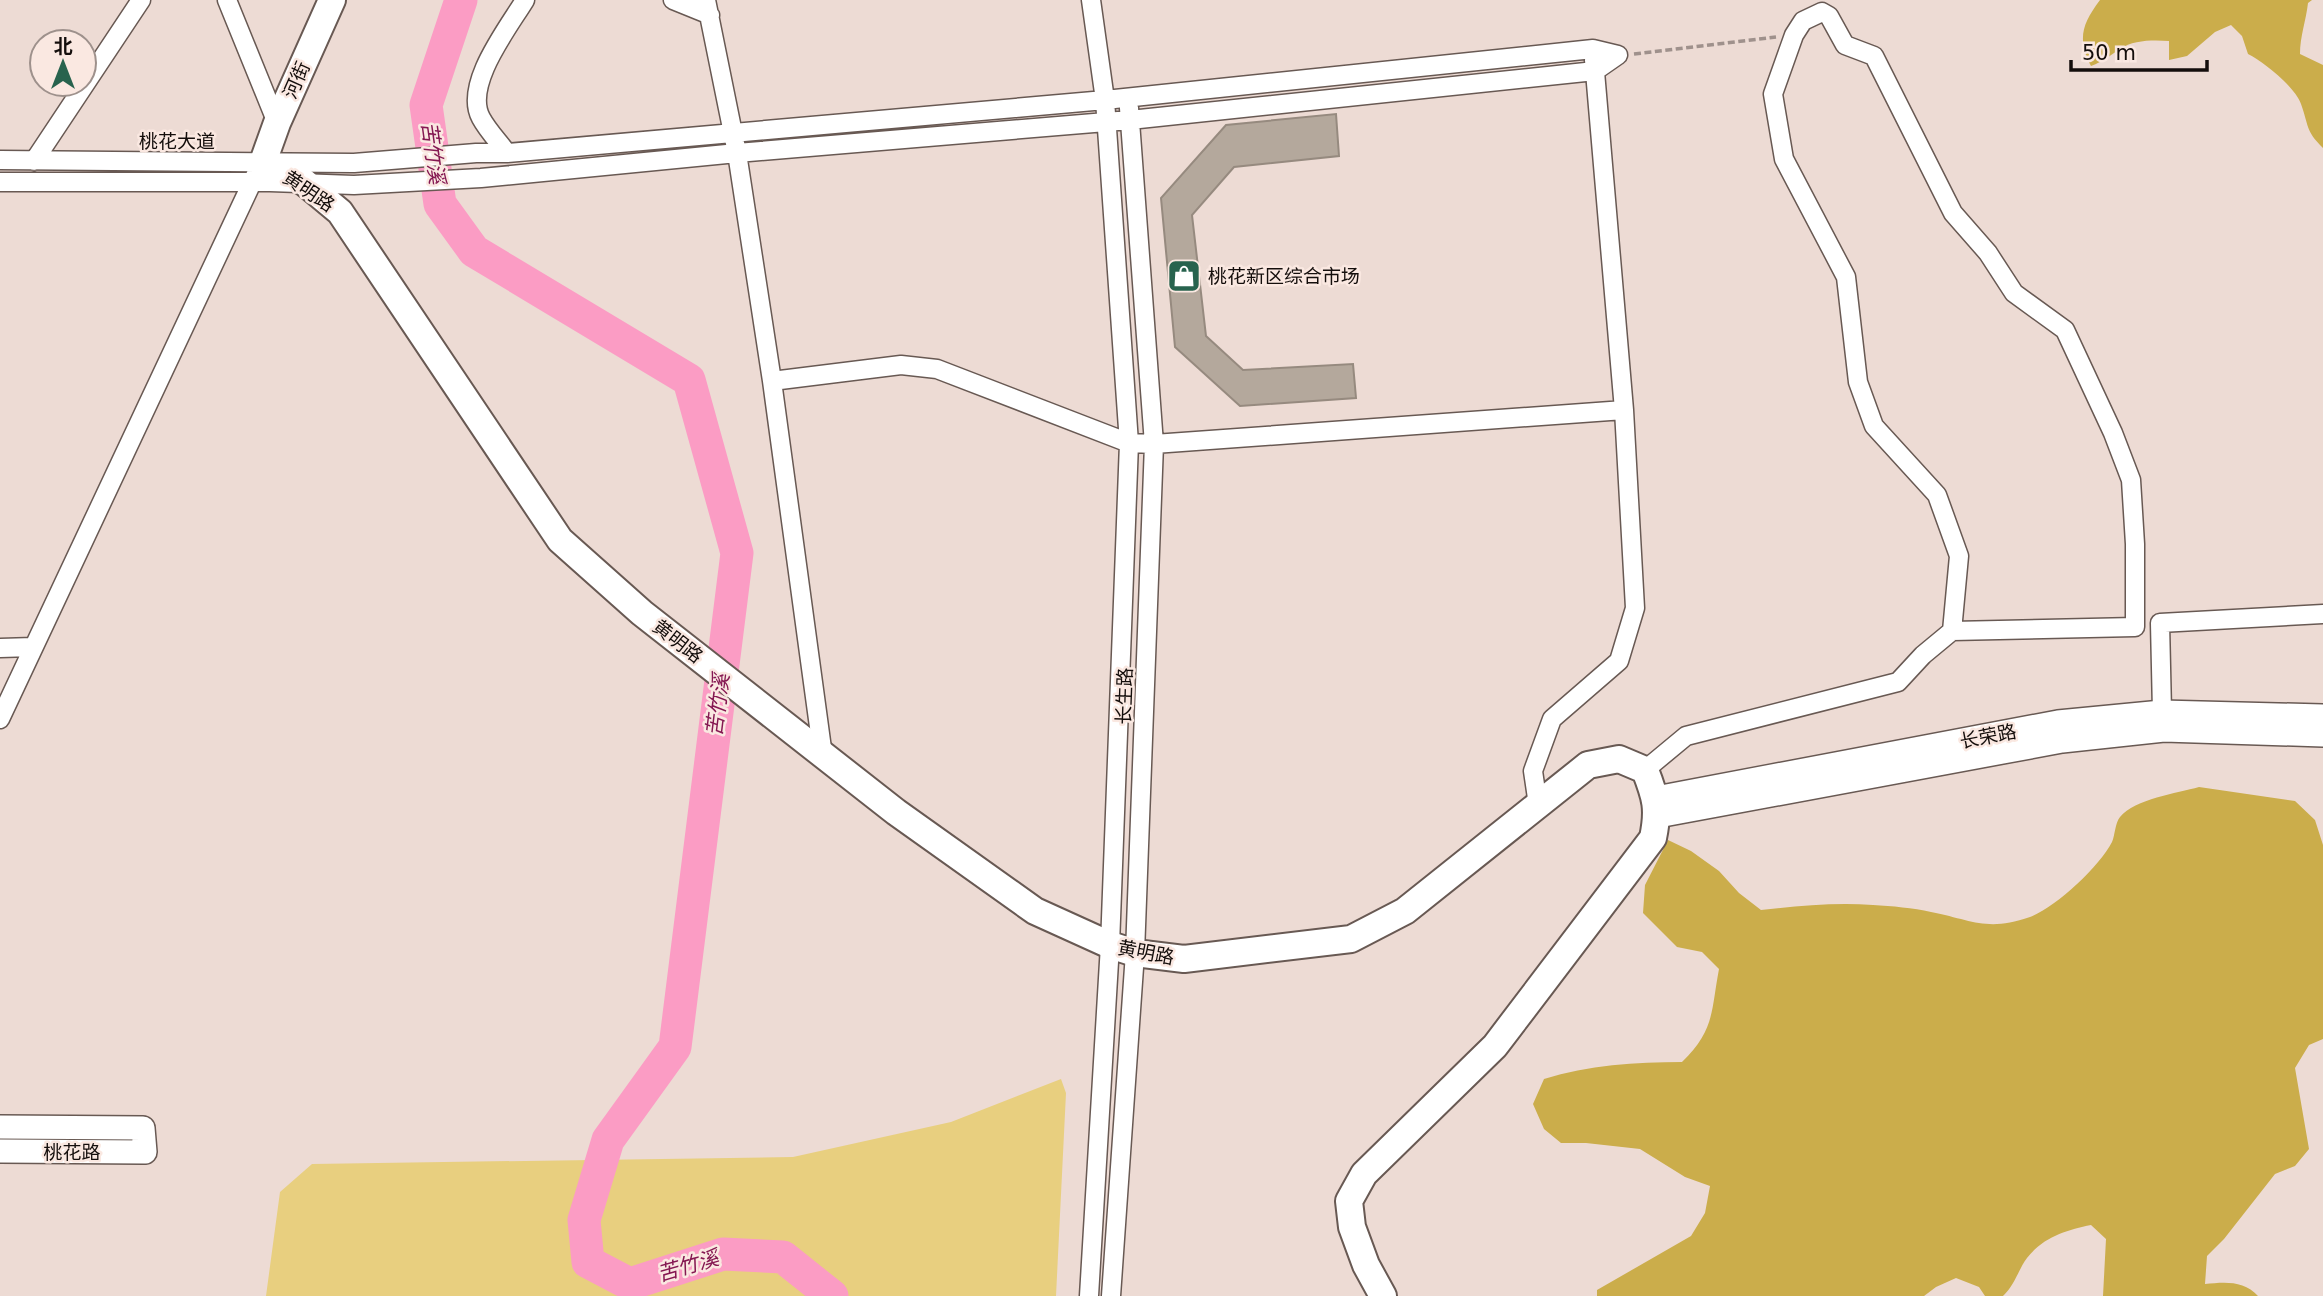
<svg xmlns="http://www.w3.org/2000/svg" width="2323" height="1296" font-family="'DejaVu Sans','Noto Sans SC',sans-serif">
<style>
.green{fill:#e8cf7f}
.forest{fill:#cbad4b}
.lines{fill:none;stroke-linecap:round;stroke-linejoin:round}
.river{stroke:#fb9cc4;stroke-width:33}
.building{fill:#b4a89c;stroke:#968a7f;stroke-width:2}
.minor-casing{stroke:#685953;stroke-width:21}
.major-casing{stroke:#685953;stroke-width:26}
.highway-casing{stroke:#685953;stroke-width:30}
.path{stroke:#9f918c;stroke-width:3.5;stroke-dasharray:7 3.5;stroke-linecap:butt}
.minor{stroke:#fff;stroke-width:18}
.major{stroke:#fff;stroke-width:23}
.highway{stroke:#fff;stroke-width:26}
.labels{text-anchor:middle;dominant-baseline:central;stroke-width:5;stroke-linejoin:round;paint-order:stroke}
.street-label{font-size:19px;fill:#140e0c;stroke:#fae8e1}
.poi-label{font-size:19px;fill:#140e0c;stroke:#fae8e1;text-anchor:start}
.water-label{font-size:21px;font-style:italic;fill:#851852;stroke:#fae8e1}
</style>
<rect width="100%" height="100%" fill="#eddbd4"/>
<path class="green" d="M1061,1079l5,14 -10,203h-790l14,-104 32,-28 481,-7 158,-35z"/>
<path class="forest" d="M2100,0h212l-4,3c-2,18 -8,33 -8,51l23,11v83c-18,-18 -14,-22 -22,-44 -6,-17 -37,-42 -53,-50l-6,-18 -11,-11 -16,7 -28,24 -18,4v-19c-17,-1 -36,-1 -49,8 -12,8 -16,12 -29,17 -14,-27 -9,-42 9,-66z
M2199,787l96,14 20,19 8,25v194l-14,6 -14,23 14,81 -14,17 -20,8 -51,65 -17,17 -2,28c19,-2 39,-4 53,12h-155l3,-57 -15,-14c-24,5 -48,12 -64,33 -9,12 -12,27 -24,38h-18l-6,-9 -23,-9 -20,9 -12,9h-327v-6l94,-54 14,-23 5,-27 -25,-9 -45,-28 -54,-6h-25l-17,-14 -11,-25 11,-25c44,-14 92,-17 138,-17 33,-32 29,-51 37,-93l-17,-17 -25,-5 -34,-34 2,-28 23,-45 23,11 28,20 20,22 22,17c37,-4 75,-8 112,-5 19,1 40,3 58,7 41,8 56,20 99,5 26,-10 69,-50 82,-75 3,-7 3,-19 8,-25 15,-18 57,-24 79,-30z"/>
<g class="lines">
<path class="river" d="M461,0l-35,105 14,99 34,47 215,129 48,173 -62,494 -67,93 -24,80 4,42 42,22 93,-30 60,3 49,39"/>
</g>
<path class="building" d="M1336,114l3,42 -105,11 -42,48 14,121 37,34 110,-6 3,34 -116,8 -65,-59 -14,-149 65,-73z"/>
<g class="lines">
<defs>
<path id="minor" d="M227,0l50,123
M673,0l37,15
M706,0l31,153 35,228 51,375
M507,153c-8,-11 -19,-22 -26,-35 -18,-33 27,-90 44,-118
M0,160l354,3 122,-10h31l598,-53 488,-51 25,6
M34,161l107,-161
M0,182h270l84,3 127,-7 256,-25 393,-33 465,-49 23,-16
M772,381l129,-16 36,4 192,74 25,1 470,-34
M0,648l33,-1
M2162,712l-2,-89 163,-9
M0,719l256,-545
M1645,770l41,-34 212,-54 25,-27 29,-24 7,-75 -22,-61 -63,-69 -16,-44 -12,-105 -62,-118 -11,-65 21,-59 9,-14 19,-9 7,4 16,29 29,11 79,157 35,40 26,40 51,37 48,103 18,47 4,64v83l-183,4
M1538,805l-5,-34 19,-52 67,-58 16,-53 -11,-198 -30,-350
M1089,1296l21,-351 19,-502 -24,-343 -14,-100
M1111,1296l24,-343 19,-509 -25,-336"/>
<path id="major" d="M1656,798l402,-76 104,-10 161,4
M1658,816l404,-75 102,-11 159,5
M0,1127l143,1 2,24 -145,-1"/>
<path id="highway" d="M332,0l-55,123 -14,39 41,20 36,30 220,328 82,73 254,199 139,99 75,34 25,8 49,6 167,-20 54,-28 183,-146 31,-6 26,11c11,28 14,39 8,68l-158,208 -131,128 -15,27 3,26 14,38 17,31"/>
</defs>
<use href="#minor" class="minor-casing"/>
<use href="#major" class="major-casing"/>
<use href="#highway" class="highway-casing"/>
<path class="path" d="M1634,54l142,-17"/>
<use href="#minor" class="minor"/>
<use href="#major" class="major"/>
<use href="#highway" class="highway"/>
</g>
<defs>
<symbol id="shop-square" viewBox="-11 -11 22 22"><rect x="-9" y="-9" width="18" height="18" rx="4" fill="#28634e" stroke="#fae8e1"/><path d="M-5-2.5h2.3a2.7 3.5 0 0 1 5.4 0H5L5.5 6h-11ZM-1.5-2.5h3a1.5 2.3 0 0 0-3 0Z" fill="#fff"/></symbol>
</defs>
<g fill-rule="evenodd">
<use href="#shop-square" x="1165" y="257" width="38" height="38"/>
</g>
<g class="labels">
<g class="street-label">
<text transform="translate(296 80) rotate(-66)">河街</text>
<text x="177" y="141">桃花大道</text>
<text transform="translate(309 191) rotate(34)">黄明路</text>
<text transform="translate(678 641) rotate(38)">黄明路</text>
<text transform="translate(1124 696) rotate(-88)">长生路</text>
<text transform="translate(1988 736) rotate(-11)">长荣路</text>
<text transform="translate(1146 952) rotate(11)">黄明路</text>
<text x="72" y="1152">桃花路</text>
</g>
<g class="poi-label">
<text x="1208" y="276">桃花新区综合市场</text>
</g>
<g class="water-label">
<text transform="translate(433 153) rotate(82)">苦竹溪</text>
<text transform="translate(718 705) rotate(-83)">苦竹溪</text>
<text transform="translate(688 1266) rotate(-16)">苦竹溪</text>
</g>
</g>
<g transform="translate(63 63)"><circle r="33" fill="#fae8e1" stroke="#9e918c" stroke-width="2"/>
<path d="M0-5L12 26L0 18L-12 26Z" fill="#28634e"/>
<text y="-10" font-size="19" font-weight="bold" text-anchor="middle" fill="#140e0c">北</text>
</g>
<path d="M2071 60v10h136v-10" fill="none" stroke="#140e0c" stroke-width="3.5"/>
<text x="2082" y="60" font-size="21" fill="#140e0c" stroke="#fae8e1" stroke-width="5" paint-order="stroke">50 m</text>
</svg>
